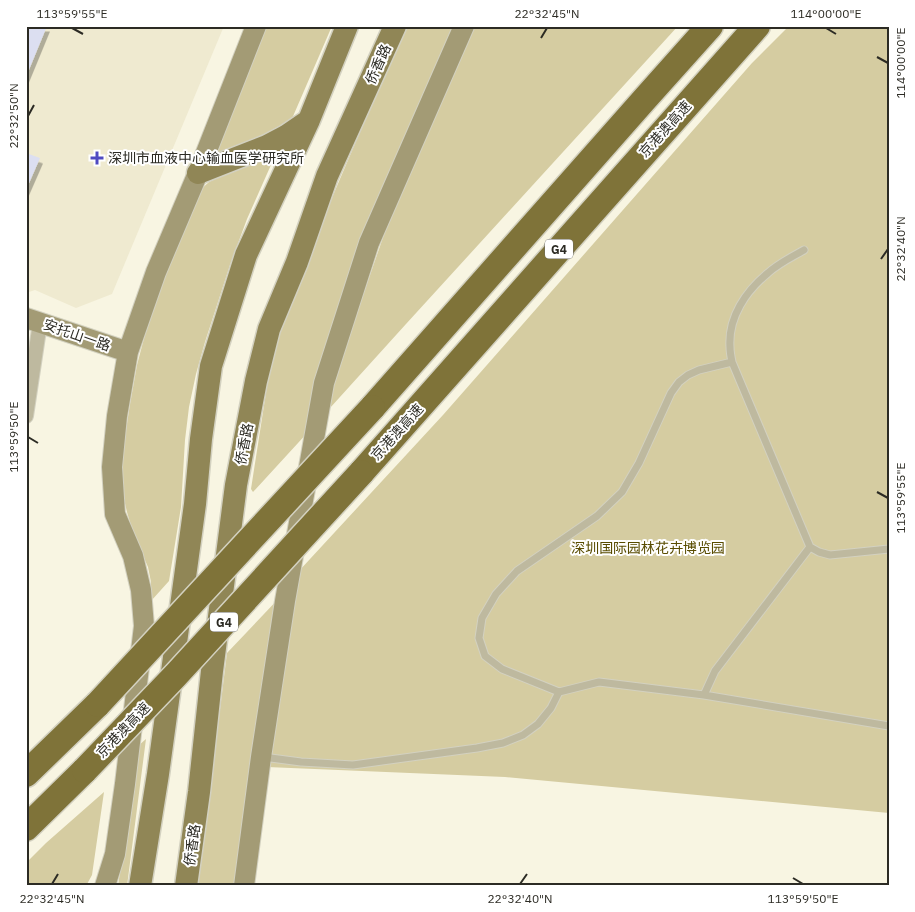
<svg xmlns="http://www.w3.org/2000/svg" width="915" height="912" font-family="'IBM Plex Sans','Noto Sans SC',sans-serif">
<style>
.built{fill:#efead0}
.green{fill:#d5cca1}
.building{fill:#dcdff1;filter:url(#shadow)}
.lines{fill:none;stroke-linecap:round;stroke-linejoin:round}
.lane-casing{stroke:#d3d1c0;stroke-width:9}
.street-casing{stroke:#d3d1c0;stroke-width:16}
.secondary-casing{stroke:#d3d1c0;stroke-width:22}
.primary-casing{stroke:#d3d1c0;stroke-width:25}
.highway-casing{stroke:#d3d1c0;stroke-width:29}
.lane{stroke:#beb99f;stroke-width:7}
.street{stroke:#beb99f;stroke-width:14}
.secondary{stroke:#a39b75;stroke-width:20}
.primary{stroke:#908656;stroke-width:22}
.highway{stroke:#7f7339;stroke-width:26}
.highway-bridge-casing{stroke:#d3d1c0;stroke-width:29;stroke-linecap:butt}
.highway-bridge{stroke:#7f7339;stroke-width:26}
.ticks{fill:none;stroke:#2c2b24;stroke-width:2}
.poi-dot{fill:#4f4ac1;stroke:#fff;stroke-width:2}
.labels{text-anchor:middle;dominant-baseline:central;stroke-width:4;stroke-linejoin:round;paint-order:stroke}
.shield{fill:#fff;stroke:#6b6b66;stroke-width:1}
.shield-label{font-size:12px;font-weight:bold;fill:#2c2b24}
.street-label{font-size:14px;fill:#2c2b24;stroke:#fff}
.poi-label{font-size:14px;fill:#2c2b24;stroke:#fff;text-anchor:start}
.park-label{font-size:14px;fill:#594c00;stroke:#fff}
.neatline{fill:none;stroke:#2c2b24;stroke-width:2}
.ticks-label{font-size:12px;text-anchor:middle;fill:#2c2b24}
</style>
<defs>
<filter id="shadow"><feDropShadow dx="3" dy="5.5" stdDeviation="0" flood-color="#0004"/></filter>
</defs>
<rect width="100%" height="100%" fill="#f8f5e2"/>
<path class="built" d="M26,26h198l-112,268 -36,14 -41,-18 -9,3z"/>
<path class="green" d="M267,26h65l-41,95 -7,7 -74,33z
M405,26h52l-148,405 -56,61 -2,-3 21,-135 48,-128z
M473,26h205l-272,298 -76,84 5,-32 52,-150z
M789,26h100v787l-384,-36 -238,-10 31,-195 145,-157 309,-352z
M278,149l-31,70 -17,46 -25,77 -9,32 -7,33 -4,33 -4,67 -12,74 -18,20v-19l-3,-15 -15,-34 -6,-21 -4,-17 -1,-17 2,-35 6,-39 7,-39 10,-38 11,-34 40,-101 11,-10z
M282,595l-42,291h-42l29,-233z
M146,739l-19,147h-9l20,-140z
M104,792l-12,83 -6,11h-60v-23l20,-20z"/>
<path class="building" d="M26,26h21l-21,51z
M26,153l14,5 -14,32z"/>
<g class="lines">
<defs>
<path id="lane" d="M804,250c-12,7 -25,13 -36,23 -22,18 -40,44 -38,74 0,5 1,10 2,15l78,185 9,5 11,3 59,-6
M559,692l-57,-23 -17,-13 -6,-18 3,-20 14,-24 21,-23 80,-55 25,-24 17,-29 32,-70 8,-11 9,-7 11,-5 33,-8
M704,695l11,-24 95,-124
M263,757l38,5 52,3 124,-17 26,-5 20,-8 15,-11 13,-16 8,-16 40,-10 105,13 185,31"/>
<path id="street" d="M26,416l14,-93"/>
<path id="secondary" d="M26,318l102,34
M105,886l10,-32 10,-70 19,-158 -3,-36 -8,-34 -18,-42 -3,-47 5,-51 11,-64 28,-80 42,-99 58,-147
M244,886l17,-129 24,-156 39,-218 45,-140 95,-217"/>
<path id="primary" d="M198,173l69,-27 19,-10 22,-15
M140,886l18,-112 37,-270 6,-65 10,-73 35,-111 63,-135 38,-94
M186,886l13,-94 13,-121 24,-186 20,-104 13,-52 28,-67 30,-86 68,-150"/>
<path id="highway" d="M372,408l271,-307 67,-75
M361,473l396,-447
M26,774l72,-70
M26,828l59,-58"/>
</defs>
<use href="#lane" class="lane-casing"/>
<use href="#street" class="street-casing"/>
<use href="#secondary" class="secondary-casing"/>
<use href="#primary" class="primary-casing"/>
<use href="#highway" class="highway-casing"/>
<use href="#lane" class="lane"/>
<use href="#street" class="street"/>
<use href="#secondary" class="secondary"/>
<use href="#primary" class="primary"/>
<use href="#highway" class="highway"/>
<defs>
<path id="highway-bridge" d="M98,704l274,-296
M85,770l91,-95 185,-202"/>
</defs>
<use href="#highway-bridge" class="highway-bridge-casing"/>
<use href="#highway-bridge" class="highway-bridge"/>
</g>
<path class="ticks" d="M72,28l11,6M826,28l10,6M541,38l6,-10M877,57l11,6M28,116l6,-11M881,259l7,-10M28,437l10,6M877,492l11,6M793,878l10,6M52,884l6,-10M520,884l7,-10"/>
<path class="poi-dot" d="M94.5 150.5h5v5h5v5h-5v5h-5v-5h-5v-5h5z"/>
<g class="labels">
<g class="shield">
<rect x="545" y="239.5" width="28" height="19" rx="4"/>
<rect x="210" y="612.5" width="28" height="19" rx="4"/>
</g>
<g class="shield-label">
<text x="559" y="249">G4</text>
<text x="224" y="622">G4</text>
</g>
<g class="street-label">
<text transform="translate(378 64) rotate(-66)">侨香路</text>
<text transform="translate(665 129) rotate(-48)">京港澳高速</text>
<text transform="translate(77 335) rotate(19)">安托山一路</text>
<text transform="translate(397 432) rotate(-48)">京港澳高速</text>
<text transform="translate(244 444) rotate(-79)">侨香路</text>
<text transform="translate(123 730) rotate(-46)">京港澳高速</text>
<text transform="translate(192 845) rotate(-82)">侨香路</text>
</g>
<g class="poi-label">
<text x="108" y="158">深圳市血液中心输血医学研究所</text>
</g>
<g class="park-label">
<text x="648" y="548">深圳国际园林花卉博览园</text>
</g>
</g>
<rect width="915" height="912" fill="none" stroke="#ffffff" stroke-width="55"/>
<rect x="28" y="28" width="860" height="856" class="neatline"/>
<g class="ticks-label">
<text x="72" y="18">113°59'55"E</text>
<text x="547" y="18">22°32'45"N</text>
<text x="826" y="18">114°00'00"E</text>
<text transform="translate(901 63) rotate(-90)" y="4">114°00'00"E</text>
<text transform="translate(14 116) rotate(-90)" y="4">22°32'50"N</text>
<text transform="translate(901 249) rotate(-90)" y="4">22°32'40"N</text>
<text transform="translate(14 437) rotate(-90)" y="4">113°59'50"E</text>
<text transform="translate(901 498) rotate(-90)" y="4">113°59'55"E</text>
<text x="52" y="903">22°32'45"N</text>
<text x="520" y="903">22°32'40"N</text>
<text x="803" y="903">113°59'50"E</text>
</g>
</svg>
